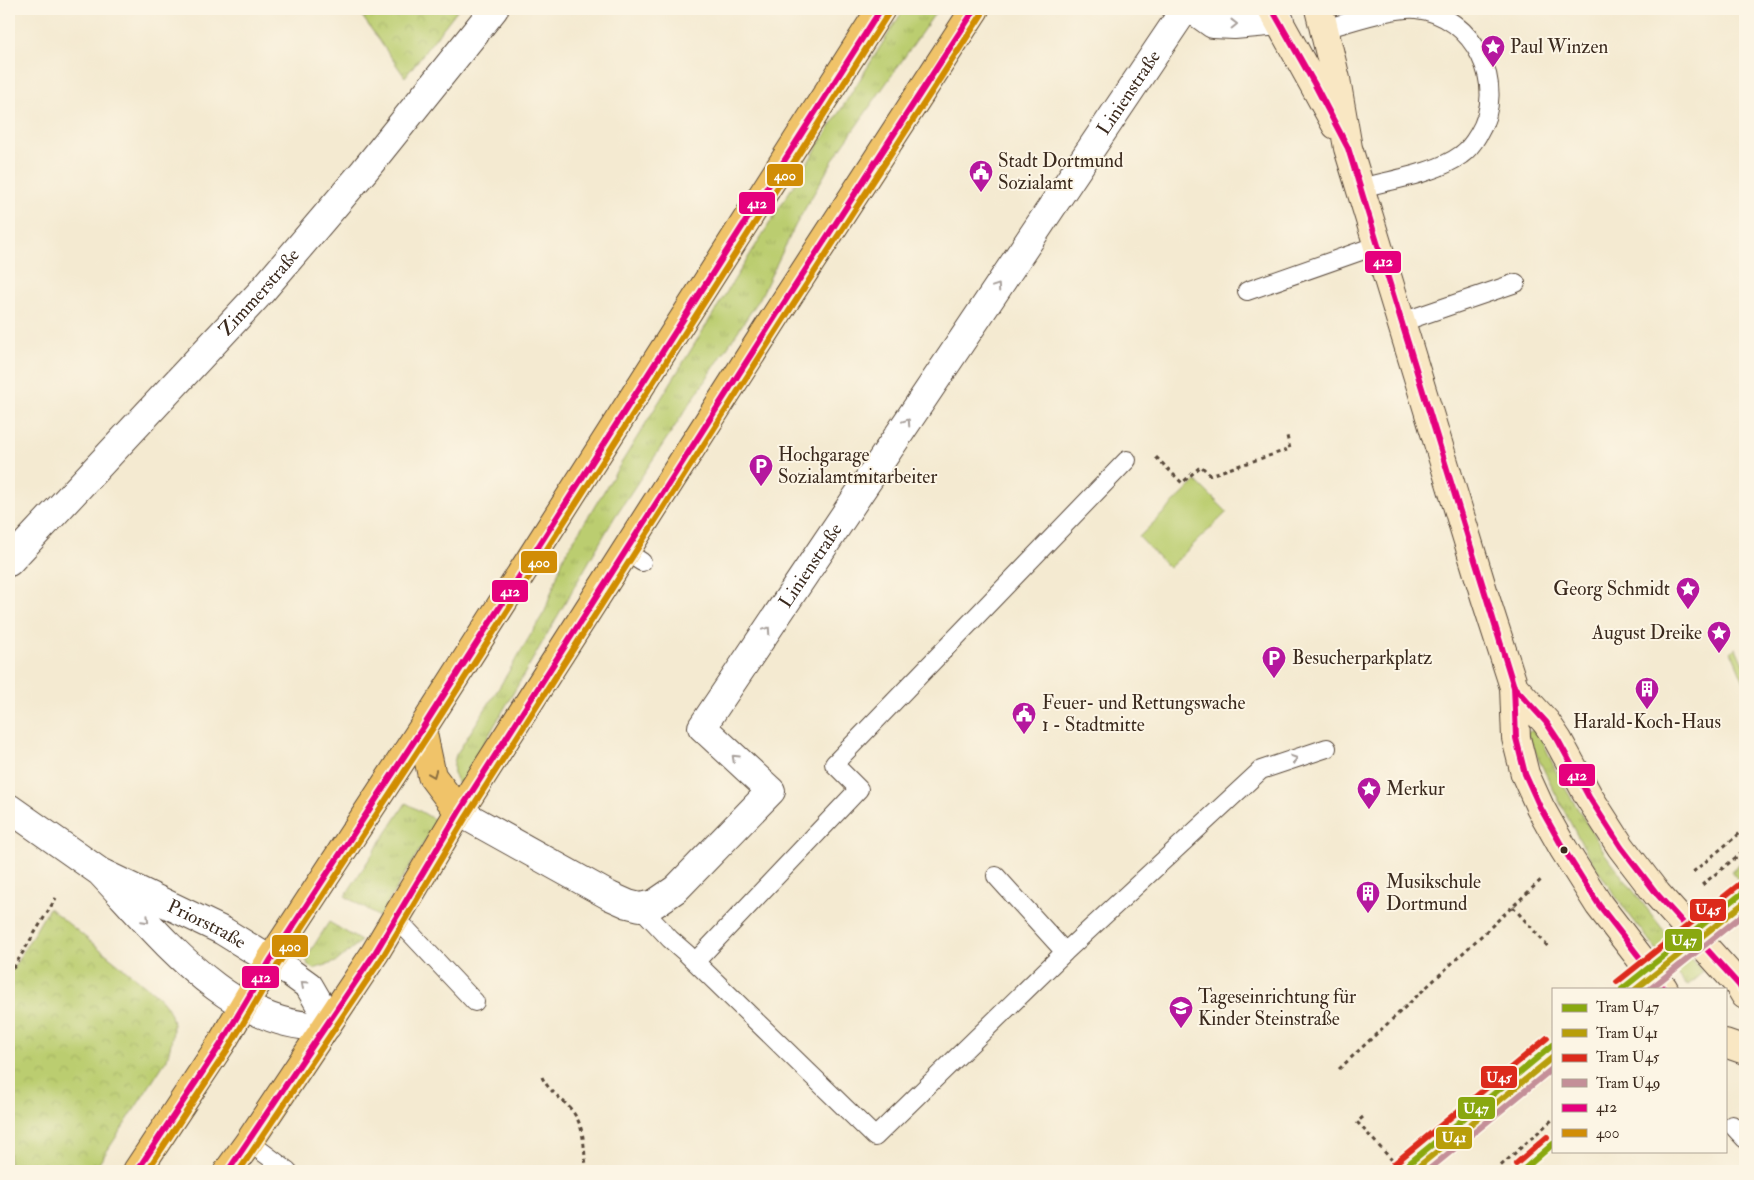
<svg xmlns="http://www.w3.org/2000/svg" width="1754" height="1180" font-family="'IM FELL Double Pica',serif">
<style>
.grass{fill:url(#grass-tufts);stroke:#7b7c47}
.park{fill:url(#park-crowns);stroke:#7b7c47}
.garden{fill:#bbcd70;stroke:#7b7c47}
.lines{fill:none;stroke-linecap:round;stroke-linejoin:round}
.service-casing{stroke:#574739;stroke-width:20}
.minor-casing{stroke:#574739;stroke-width:30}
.secondary-casing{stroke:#574739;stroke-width:30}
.primary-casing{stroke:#574739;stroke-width:30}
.path{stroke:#574739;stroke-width:3;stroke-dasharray:4 4;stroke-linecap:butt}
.service{stroke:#fff;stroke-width:18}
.minor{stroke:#fff;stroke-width:28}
.secondary{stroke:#f9e7c3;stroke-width:28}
.primary{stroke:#f0c369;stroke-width:28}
.bus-1-casing{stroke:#fcf5e5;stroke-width:10}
.bus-2-casing{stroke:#fcf5e5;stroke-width:10}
.bus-1{stroke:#e5007d;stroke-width:6}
.bus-2{stroke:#d18d06;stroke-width:6}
.tram-1-casing{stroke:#fcf5e5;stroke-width:10}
.tram-2-casing{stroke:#fcf5e5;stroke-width:10}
.tram-3-casing{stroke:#fcf5e5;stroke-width:10}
.tram-4-casing{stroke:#fcf5e5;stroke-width:10}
.tram-1{stroke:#89a810;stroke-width:6}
.tram-2{stroke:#b89e0a;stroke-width:6}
.tram-3{stroke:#dc2a1b;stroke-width:6}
.tram-4{stroke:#c48f98;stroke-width:6}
.oneway{stroke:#a79f9a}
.oneway2{stroke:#8c6f40}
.bus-dot{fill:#3b2a1e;stroke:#fcf5e5;stroke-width:2}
.labels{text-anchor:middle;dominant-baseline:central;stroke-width:4;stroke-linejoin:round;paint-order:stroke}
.poi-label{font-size:19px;fill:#3b2a1e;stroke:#fcf5e5;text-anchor:start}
.street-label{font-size:19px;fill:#3b2a1e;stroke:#fcf5e5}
.line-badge{stroke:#fcf5e5;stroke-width:2}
.badge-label{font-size:14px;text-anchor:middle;font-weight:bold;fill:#fff}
</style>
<defs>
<pattern id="grass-tufts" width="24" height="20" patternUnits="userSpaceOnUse" patternTransform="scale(1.25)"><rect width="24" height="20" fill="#bbcd70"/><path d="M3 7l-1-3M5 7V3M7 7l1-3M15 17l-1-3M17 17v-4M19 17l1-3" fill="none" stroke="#a2b061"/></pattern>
<pattern id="park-crowns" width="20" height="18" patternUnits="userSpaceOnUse" patternTransform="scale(1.25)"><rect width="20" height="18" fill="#bbcd70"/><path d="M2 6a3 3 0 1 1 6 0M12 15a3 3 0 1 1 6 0" fill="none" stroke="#a2b061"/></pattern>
</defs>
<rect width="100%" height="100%" fill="#fcf5e5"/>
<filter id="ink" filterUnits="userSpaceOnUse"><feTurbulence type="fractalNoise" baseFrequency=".02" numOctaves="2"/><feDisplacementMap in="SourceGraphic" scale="10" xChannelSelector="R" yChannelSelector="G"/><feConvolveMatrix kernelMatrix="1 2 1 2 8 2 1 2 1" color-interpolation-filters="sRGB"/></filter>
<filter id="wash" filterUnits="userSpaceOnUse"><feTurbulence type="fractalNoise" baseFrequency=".0096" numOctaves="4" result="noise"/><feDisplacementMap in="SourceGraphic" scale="20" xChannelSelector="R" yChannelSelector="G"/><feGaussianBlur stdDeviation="1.12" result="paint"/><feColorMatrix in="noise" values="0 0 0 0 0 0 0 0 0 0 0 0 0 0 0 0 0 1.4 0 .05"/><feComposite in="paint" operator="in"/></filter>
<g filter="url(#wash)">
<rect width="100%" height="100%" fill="#f4ead1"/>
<path class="grass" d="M904,9h34l-102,146 -41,71 -35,72 -146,220 -152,264 -4,1c-6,-8 -5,-19 -2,-28l44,-69 45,-75 19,-55 167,-271z
M1736,648l7,16 2,-1v21l-14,-33z
M1537,728l21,48 47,78 56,73 42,45 -16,14c-39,-46 -78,-94 -108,-147 -19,-35 -36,-70 -52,-106z
M406,803l31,18 -58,96 -34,-21z
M1745,859v29l-14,-17z
M329,922l32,19 -25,21 -23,7 -5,-4 -2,-7z"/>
<path class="park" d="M357,9h101l-53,68z
M49,908l108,87c22,21 17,37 10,64l-73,112h-85v-196z"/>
<path class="garden" d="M1196,481l31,31 -58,56 -30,-31z"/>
</g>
<g filter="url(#ink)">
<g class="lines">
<defs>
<path id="service" d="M1324,29c24,-6 68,-22 92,-20 58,6 93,77 62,126 -4,7 -10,15 -17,20 -24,18 -70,25 -100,33
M1247,291l131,-46
M1402,322l114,-39
M625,551l17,11
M996,876l69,76
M640,907l30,32 16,14 189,184 190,-185 196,-182 66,-22
M396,918l79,84
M695,962l164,-173 -25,-25 293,-304
M1732,1125l13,14
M249,1142l39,29"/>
<g id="minor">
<path d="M1192,9l21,15 21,1 46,-4"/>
<path id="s1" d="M9,562l252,-270 103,-121 130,-162"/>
<path id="s2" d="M9,808l91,64 123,59 68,42 18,13 11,19 7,21c-94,6 -168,-92 -227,-154"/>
<path id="s3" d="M459,812l151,84 18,8 12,3 14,-3 22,-15 95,-98 -69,-64 483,-718"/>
</g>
<path id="secondary" d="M1272,9l64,116
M1319,9l17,70 12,69 137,449 29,90 2,51 9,36 15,33 23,41 36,57 65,84
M1514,687l32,35 12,18 31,57 32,50 36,47 82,91 6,10
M1725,1043l20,7"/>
<path id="primary" d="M422,729l10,47 27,36
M137,1171l84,-127 49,-83 152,-232 459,-720
M228,1171l21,-29 126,-189 84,-141 325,-509 191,-294"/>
</defs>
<use href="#service" class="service-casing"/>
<use href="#minor" class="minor-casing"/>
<use href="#secondary" class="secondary-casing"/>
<use href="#primary" class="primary-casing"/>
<path class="path" d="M1156,457l26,26 19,-17 9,9 80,-26 -3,-13
M1693,872l52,-43
M1702,885l43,-35
M1513,907l37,42
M9,975l47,-77
M1339,1069l203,-190
M542,1077c7,16 24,23 33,38 11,17 8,37 12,56
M1363,1117l-6,5 45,49
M1427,1171l126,-113
M1495,1171l58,-52"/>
<use href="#service" class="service"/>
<use href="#minor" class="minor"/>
<use href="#secondary" class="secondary"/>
<use href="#primary" class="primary"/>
<defs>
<path id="bus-1" d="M1272,9l42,74 34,65 166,539 32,35 12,18 31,57 32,50 36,47 82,91 6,10
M1514,686l2,52 9,36 15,33 23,41 36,57 65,84
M137,1171l84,-127 49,-83 152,-232 459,-720
M228,1171l147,-218 84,-141 325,-509 191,-294"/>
<path id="bus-2" d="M147,1171l81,-122 49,-83 152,-232 459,-720
M239,1171l143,-213 84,-141 325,-509 191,-294"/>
</defs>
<use href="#bus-1" class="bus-1-casing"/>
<use href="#bus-2" class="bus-2-casing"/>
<use href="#bus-1" class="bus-1"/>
<use href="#bus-2" class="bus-2"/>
<defs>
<path id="tram-1" d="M1622,989l123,-98
M1400,1171l153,-126
M1522,1171l31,-27"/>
<path id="tram-2" d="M1636,989l109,-87
M1413,1171l140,-114"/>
<path id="tram-3" d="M1617,982l123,-98
M1394,1164l153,-126
M1516,1164l31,-27"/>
<path id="tram-4" d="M1650,989l95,-76
M1427,1171l126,-103"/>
</defs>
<use href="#tram-1" class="tram-1-casing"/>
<use href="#tram-2" class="tram-2-casing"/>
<use href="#tram-3" class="tram-3-casing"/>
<use href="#tram-4" class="tram-4-casing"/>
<use href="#tram-1" class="tram-1"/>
<use href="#tram-2" class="tram-2"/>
<use href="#tram-3" class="tram-3"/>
<use href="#tram-4" class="tram-4"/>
</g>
<defs><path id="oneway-chevron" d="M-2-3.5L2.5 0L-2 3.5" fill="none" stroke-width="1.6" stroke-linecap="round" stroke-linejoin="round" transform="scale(1.25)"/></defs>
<g class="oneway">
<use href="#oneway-chevron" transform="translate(1234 24) rotate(-1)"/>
<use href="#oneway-chevron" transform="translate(997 287) rotate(-56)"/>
<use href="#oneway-chevron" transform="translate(907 422) rotate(-56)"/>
<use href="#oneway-chevron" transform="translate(767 630) rotate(-56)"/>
<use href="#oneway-chevron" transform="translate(735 758) rotate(-137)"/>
<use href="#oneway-chevron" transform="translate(1294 759) rotate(-18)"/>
<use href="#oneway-chevron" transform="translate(146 920) rotate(46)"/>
<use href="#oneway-chevron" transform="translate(304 984) rotate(-138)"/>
</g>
<use class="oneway2" href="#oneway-chevron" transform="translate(433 774) rotate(68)"/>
</g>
<defs>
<symbol id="sight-pin" viewBox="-11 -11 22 30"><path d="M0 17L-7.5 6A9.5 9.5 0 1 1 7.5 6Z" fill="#b5179e" stroke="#fcf5e5"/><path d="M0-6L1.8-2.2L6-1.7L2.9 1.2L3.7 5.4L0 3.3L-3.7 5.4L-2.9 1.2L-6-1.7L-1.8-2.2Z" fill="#fff"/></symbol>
<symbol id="civic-pin" viewBox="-11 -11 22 30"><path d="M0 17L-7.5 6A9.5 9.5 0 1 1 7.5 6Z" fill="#b5179e" stroke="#fcf5e5"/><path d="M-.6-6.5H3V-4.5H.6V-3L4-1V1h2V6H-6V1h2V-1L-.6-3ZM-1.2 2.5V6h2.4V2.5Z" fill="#fff"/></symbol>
<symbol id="parking-pin" viewBox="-11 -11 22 30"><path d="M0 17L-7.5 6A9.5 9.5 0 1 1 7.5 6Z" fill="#b5179e" stroke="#fcf5e5"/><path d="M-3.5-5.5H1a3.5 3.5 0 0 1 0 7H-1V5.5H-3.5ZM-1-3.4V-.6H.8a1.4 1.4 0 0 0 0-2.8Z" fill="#fff"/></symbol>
<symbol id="building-pin" viewBox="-11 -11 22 30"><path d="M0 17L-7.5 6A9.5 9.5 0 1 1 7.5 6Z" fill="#b5179e" stroke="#fcf5e5"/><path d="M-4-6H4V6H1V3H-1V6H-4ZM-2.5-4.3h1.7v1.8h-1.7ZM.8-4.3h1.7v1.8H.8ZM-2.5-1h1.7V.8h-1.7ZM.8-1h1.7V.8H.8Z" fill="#fff"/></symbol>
<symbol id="school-pin" viewBox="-11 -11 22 30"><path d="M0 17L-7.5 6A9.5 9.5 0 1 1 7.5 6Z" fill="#b5179e" stroke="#fcf5e5"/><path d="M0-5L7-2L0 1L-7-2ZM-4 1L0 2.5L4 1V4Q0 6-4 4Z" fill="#fff"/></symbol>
</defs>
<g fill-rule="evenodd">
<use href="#sight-pin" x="1479" y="33" width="28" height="38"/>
<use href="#civic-pin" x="967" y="158" width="28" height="38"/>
<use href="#parking-pin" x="747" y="452" width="28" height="38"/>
<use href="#sight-pin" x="1674" y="575" width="28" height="38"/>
<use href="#sight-pin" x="1705" y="619" width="28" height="38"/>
<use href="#parking-pin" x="1260" y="644" width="28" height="38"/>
<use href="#building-pin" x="1633" y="675" width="28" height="38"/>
<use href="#civic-pin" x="1010" y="700" width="28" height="38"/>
<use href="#sight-pin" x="1355" y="775" width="28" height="38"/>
<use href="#building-pin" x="1354" y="879" width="28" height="38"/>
<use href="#school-pin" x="1167" y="994" width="28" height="38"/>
</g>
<circle class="bus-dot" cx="1564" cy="850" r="4.5"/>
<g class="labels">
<g class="poi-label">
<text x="1510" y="47">Paul Winzen</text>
<text x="998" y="161">Stadt Dortmund<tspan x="998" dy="22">Sozialamt</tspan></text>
<text x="778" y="455">Hochgarage<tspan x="778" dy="22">Sozialamtmitarbeiter</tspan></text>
<text x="1670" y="589" text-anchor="end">Georg Schmidt</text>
<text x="1702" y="633" text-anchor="end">August Dreike</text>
<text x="1292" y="658">Besucherparkplatz</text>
<text x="1042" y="703">Feuer- und Rettungswache<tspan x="1042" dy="22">1 - Stadtmitte</tspan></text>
<text x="1647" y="722" text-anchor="middle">Harald-Koch-Haus</text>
<text x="1386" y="789">Merkur</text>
<text x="1386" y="882">Musikschule<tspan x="1386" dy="22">Dortmund</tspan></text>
<text x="1198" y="997">Tageseinrichtung für<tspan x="1198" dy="22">Kinder Steinstraße</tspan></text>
</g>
<g class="street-label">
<text stroke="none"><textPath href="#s3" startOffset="1241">Linienstraße</textPath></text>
<text stroke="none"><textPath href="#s1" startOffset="368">Zimmerstraße</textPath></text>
<text stroke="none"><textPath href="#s3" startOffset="671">Linienstraße</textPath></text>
<text stroke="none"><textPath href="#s2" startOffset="230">Priorstraße</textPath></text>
</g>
</g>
<g class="line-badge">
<rect x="766" y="163" width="38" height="24" rx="5" fill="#d18d06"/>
<rect x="738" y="191" width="38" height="24" rx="5" fill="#e5007d"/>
<rect x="1364" y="250" width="38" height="24" rx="5" fill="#e5007d"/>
<rect x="520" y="550" width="38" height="24" rx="5" fill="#d18d06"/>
<rect x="491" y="579" width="38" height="24" rx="5" fill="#e5007d"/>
<rect x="1558" y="763" width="38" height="24" rx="5" fill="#e5007d"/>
<rect x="1689" y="898" width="38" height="24" rx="5" fill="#dc2a1b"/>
<rect x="1664" y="928" width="39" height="24" rx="5" fill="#89a810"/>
<rect x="271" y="934" width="38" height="24" rx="5" fill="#d18d06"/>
<rect x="241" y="965" width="39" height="24" rx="5" fill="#e5007d"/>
<rect x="1480" y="1065" width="38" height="24" rx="5" fill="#dc2a1b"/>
<rect x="1457" y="1096" width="39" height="24" rx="5" fill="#89a810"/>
<rect x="1435" y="1126" width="38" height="24" rx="5" fill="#b89e0a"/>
</g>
<g class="badge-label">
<text x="785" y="180">400</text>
<text x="757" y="208">412</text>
<text x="1383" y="266">412</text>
<text x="539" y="567">400</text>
<text x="510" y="596">412</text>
<text x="1577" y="780">412</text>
<text x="1708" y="914">U45</text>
<text x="1684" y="945">U47</text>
<text x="290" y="951">400</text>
<text x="261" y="982">412</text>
<text x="1499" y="1082">U45</text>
<text x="1476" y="1113">U47</text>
<text x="1454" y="1142">U41</text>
</g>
<rect width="1754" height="1180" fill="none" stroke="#fcf5e5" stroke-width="30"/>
<rect x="1552" y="988" width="175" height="165" fill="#fcf5e5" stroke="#afa495"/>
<rect x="1562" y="1004" width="25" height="8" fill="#89a810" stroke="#afa495"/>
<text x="1596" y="1012" font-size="15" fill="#3b2a1e">Tram U47</text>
<rect x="1562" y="1029" width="25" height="8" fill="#b89e0a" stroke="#afa495"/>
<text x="1596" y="1038" font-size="15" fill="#3b2a1e">Tram U41</text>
<rect x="1562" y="1054" width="25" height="8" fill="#dc2a1b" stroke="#afa495"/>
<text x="1596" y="1062" font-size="15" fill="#3b2a1e">Tram U45</text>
<rect x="1562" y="1079" width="25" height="8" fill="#c48f98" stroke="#afa495"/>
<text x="1596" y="1088" font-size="15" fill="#3b2a1e">Tram U49</text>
<rect x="1562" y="1104" width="25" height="8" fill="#e5007d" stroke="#afa495"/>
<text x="1596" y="1112" font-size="15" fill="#3b2a1e">412</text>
<rect x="1562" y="1129" width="25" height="8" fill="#d18d06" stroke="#afa495"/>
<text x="1596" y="1138" font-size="15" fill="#3b2a1e">400</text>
</svg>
